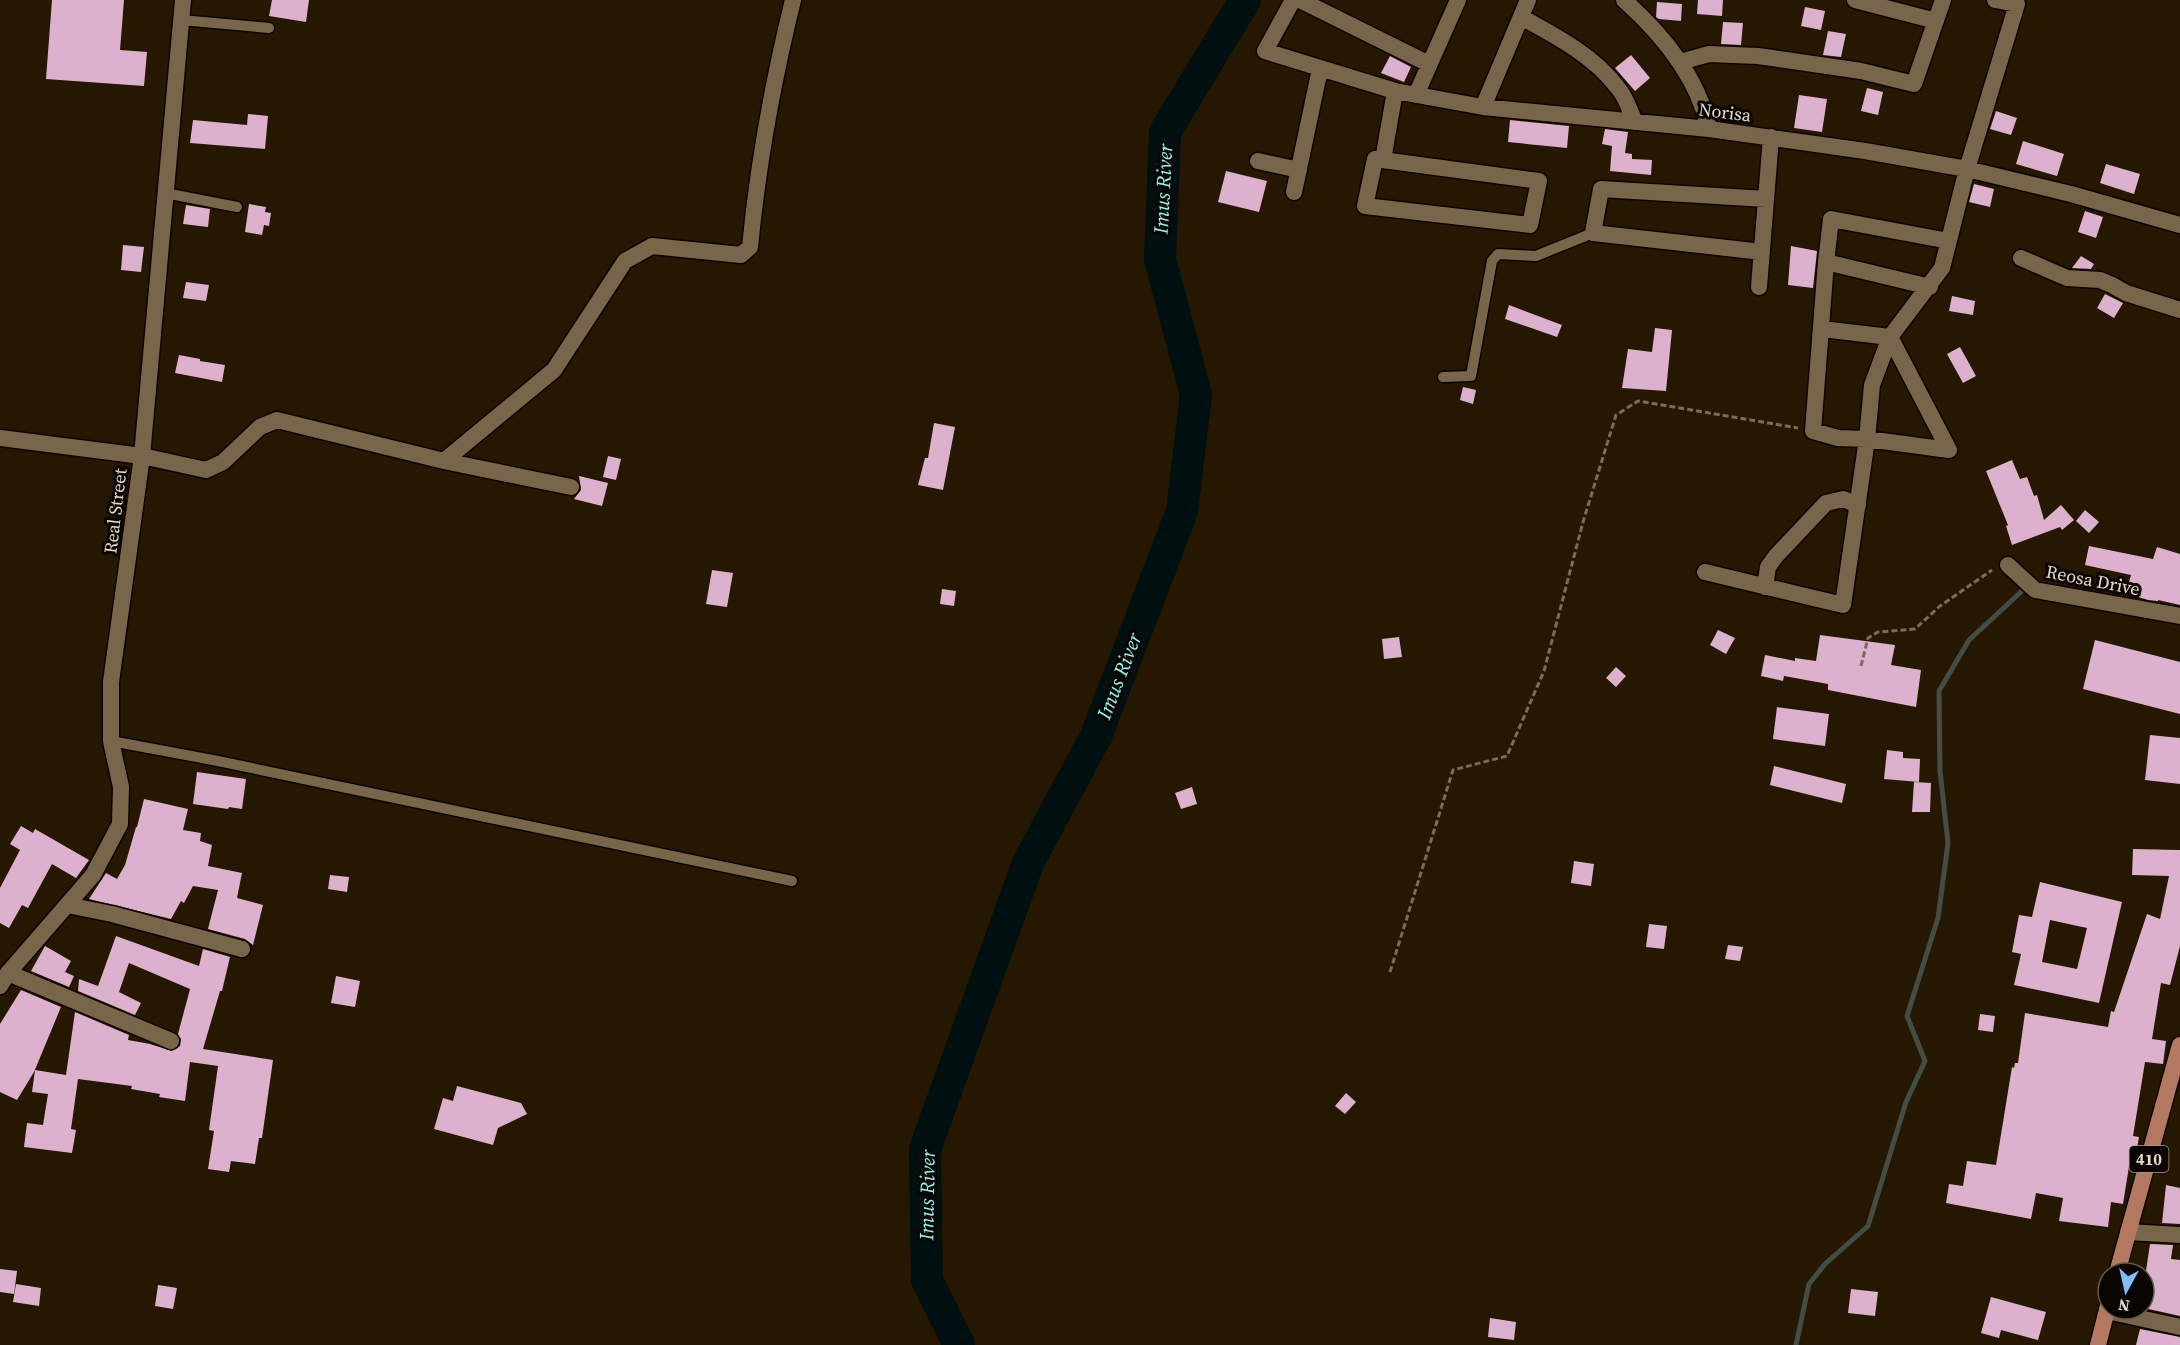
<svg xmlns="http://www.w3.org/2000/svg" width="2180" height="1345" font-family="'Source Serif 4',serif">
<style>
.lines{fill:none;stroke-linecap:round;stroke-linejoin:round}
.stream{stroke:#444c47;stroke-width:5}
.river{stroke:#000f0f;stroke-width:32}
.building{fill:#dcb1ce;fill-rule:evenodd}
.service-casing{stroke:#0f0300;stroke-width:13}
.minor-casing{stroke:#0f0300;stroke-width:19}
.tertiary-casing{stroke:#0f0300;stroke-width:19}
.primary-casing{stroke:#0f0300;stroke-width:19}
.path{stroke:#796c59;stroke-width:3;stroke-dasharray:6 3;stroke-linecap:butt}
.service{stroke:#78664b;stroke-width:10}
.minor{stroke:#78664b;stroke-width:16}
.tertiary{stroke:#78664b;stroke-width:16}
.primary{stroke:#b37a61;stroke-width:16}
.labels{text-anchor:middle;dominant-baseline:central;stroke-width:6;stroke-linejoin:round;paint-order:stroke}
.shield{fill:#0a0500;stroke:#a2998d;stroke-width:1.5}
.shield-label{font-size:16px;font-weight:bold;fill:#e3d9ca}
.street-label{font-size:18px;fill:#e3d9ca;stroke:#0a0500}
.water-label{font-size:20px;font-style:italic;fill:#94f7f7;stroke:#0a0500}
</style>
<rect width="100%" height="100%" fill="#261700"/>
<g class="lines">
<path class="stream" d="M1796,1345l13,-61 16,-20 43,-38 38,-124 19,-41 -18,-45 31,-98 10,-75 -8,-72 -1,-80 30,-51 53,-49"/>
<path class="river" d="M959,1345l-32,-65 -2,-131 103,-286 68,-127 86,-225 14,-116 -36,-136 5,-127 80,-132"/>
</g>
<path class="building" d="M52,0h72l-4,50 27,2 -3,34 -98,-7z
M272,0h37l-3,22 -37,-6z
M1698,0h25l-1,16 -25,-2z
M1657,2l25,2 -1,17 -22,-2 -3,-2z
M1805,7l20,4 -4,19 -20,-4z
M1723,22l20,1 -2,22 -20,-1z
M1828,31l18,3 -5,23 -18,-2z
M1631,55l19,23 -15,13 -20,-23z
M1390,56l21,11 -7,15 -23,-9z
M1867,88l16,4 -5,23 -17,-4z
M1799,95l28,4 -5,33 -28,-4z
M1996,111l21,7 -6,17 -21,-6z
M248,114l20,2 -3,33 -75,-6 3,-23 54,5z
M1510,120l59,6 -2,22 -59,-6z
M1605,129l23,3 -3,21 7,1v5l20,1 -1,15 -41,-4 2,-25 -10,-2z
M2023,141l41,13 -7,22 -41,-12z
M2106,164l34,10 -6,20 -34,-11z
M1226,171l41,10 -8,31 -41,-10z
M1974,184l20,5 -4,18 -21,-5z
M249,204l17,3 -1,5 6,1 -2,13 -5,-1 -2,10 -17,-3z
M186,205l24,4 -2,18 -25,-3z
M2085,211l18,6 -7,21 -18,-6z
M123,245l21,2 -3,25 -20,-2z
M1791,246l26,5 -4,37 -25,-3z
M2081,256l13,8 -3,5 -19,-1z
M186,282l23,3 -3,16 -23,-3z
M2105,294l18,9 -9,15 -17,-10z
M1952,296l23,5 -2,14 -24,-4z
M1509,305l53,20 -5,12 -52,-18z
M1655,328l17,2 -6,61 -44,-3 6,-39 24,3z
M1960,347l16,29 -13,7 -16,-29z
M179,355l21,4v2l25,4 -3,17 -47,-9z
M1463,387l13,3 -3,14 -13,-4z
M934,423l21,4 -12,63 -25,-5 7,-27h3z
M608,456l13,3 -5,21 -13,-3z
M2012,460l8,19 7,-2 7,19 3,-1 7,25 17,-15 13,15 -12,10 -2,-3 -48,18 -6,-19 2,-1 -22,-54z
M579,476l29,7 -6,23 -28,-7 7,-9z
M2085,510l14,12 -10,11 -13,-12z
M2089,546l64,13 4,-12 23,7v51l-22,-5v1l-10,-1 -22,-7 5,-18 -46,-10z
M712,570l21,3 -6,34 -21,-3z
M942,589l14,2 -2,15 -14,-2z
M1718,630l17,8 -9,16 -16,-9z
M1820,635l75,10 -4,20 30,5 -5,37 -88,-17v-6l-44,-8 -1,5 -22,-5 4,-21 30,6v-3l21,3z
M1399,637l3,20 -18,2 -2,-20z
M2095,640l85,22v52l-97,-25z
M1616,667l10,9 -10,11 -10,-9z
M1777,707l52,7 -4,32 -52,-7z
M2150,735l30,3v46l-35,-4z
M1887,750l16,2v6l17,1 -1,23 -35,-3z
M1774,766l72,18 -4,19 -72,-18z
M197,772l49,7 -4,30 -13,-2 -1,2 -35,-5z
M1914,782l17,1 -1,29h-18z
M1192,787l5,17 -16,5 -6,-16z
M144,799l44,10 -5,21 18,3 -1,8 12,4 -4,21 34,7 -5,25 26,7 -10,40 -8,-6 -37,-10 10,-39 -25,-4 -9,17 -3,-2 -10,18 -82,-20 17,-26 11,6 8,-14 11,-38h1z
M21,826l12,7 2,-4 54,31 -13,18 -24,-14 -24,44 -6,-3 -13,23 -9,-5v-35l20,-38 -10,-6z
M2133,849l47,1v96l-10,39 -9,-2 -9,56 14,2 -3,23 -18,-2 -12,74 6,1 -4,23h-5l-7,44 -12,-2 -3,25 -49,-6 4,-23 -27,-5 -5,26 -85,-16 3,-19 14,2 4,-25 29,4 16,-98 2,1 1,-5h3l7,-50 83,14 3,-16 3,1 33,-98 13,5 9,-43 -37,-1z
M1574,861l20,3 -3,22 -20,-3z
M330,875l19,2 -2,15 -19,-3z
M2040,882l82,20 -23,101 -85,-18 7,-31 -9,-2 7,-37 13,2zM2050,920l37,8 -10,41 -35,-7z
M1649,924l18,2 -3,23 -18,-2z
M116,936l83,30 4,-17 27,8 -8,34h-2l-17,58 70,11 -11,78h-3l-4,26 -24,-3 -2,11 -21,-3 6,-38 -5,-1 9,-64 -28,-4 -5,39 -26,-4 1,-3 -29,-5 1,-3 -54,-7 -7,50 5,1 -4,23 -48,-6 3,-24 16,2 5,-31 -16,-2 3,-22 31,5 9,-63 54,23 -1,5 22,4 22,7 8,-5 1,-7 -3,-5 12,-45 -61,-26 -10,29 22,11 -6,12 -57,-24 1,-12 19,7z
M1728,945l15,2 -3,14 -15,-2z
M45,946l26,15 -6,11 9,4 -5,11 -38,-16z
M336,976l24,5 -5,26 -24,-4z
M21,990l40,17 -27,65 -17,28 -17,-8v-68z
M1980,1014l15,2 -2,16 -15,-2z
M457,1086l64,17 6,11 -29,14 -5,17 -59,-16 9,-31 10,3z
M1346,1093l10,9 -11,12 -10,-8z
M2166,1185l14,3v36l-18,-1z
M2150,1244l23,1 -2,14 9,1v56l-36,-8v-24z
M0,1269l17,2 -3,23 -14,-2z
M16,1284l25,4 -2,18 -26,-4z
M158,1285l19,3 -4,21 -18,-3z
M1851,1289l27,3 -3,24 -27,-3z
M1991,1297l55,15 -8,28 -37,-10 -2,8 -18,-5z
M1490,1318l26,4 -2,18 -26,-3z
M2140,1329l40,8v8h-44z"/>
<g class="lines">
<defs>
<path id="service" d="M181,20l88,8
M165,193l72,14
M1443,377l28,-1 21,-115 6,-7 38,2 57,-23
M111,741l107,20 574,120"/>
<path id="minor" d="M1293,0l-28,51 130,40 88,16 226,22 156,22 102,18 104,25 109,31
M1300,0l129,64
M1624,0c39,35 74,77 85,129
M1855,0l81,21
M1521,17c35,19 73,39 97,71 8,9 12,23 17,34
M1680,62l29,-8 49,2 103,15 53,13 29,-84
M1416,95l42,-95
M1483,107l45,-107
M1375,159l164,22 -9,44 -165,-19z
M1383,160l12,-69
M1258,161l41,9
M1294,192l26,-123
M1949,241l-118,-22 -5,43 -13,169 25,7 29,1 82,11
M1762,252l-169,-19 8,-44 165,10
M2021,258l46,20 33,2 12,5 14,8 54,17
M1826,262l104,25
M1759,287l12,-150
M1822,329l68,8 59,113
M0,438l142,18 64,14 17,-8 37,-35 17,-7 167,41 110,-91 71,-109 27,-15 89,9 9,-8c8,-83 23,-166 43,-247
M444,461l127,26
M2008,565l27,25 145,26
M1705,572l138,33 24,-166 5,-54 18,-48 52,-69 25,-99 50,-165 -22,-4
M1765,587l3,-20 8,-11 50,-53 17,-4 15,6
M67,905l45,9 130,35
M8,973l163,68
M2107,1311l73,16"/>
<path id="tertiary" d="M0,986l8,-13 85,-98 27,-51 1,-37 -10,-46v-59l31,-226 41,-456
M2128,1232l52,3"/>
<path id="primary" d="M2117,1273l63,-228
M2098,1345l10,-39"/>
</defs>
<use href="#service" class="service-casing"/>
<use href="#minor" class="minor-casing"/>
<use href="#tertiary" class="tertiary-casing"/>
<use href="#primary" class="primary-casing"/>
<path class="path" d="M1861,666l7,-28 10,-6 37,-3 25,-23 52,-36
M1390,972l63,-202 54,-14 37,-85 39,-149 33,-107 22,-14 160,27"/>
<use href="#service" class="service"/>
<use href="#minor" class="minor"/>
<use href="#tertiary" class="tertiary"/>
<use href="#primary" class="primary"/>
</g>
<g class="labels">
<rect class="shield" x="2129.5" y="1146" width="39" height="26" rx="4.5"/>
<g class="shield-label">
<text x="2149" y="1159">410</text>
</g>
<g class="street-label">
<text transform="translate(1725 112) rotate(7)">Norisa</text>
<text transform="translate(115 511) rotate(-83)">Real Street</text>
<text transform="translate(2093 580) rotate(11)">Reosa Drive</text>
</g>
<g class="water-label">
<text transform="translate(1163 189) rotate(-87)">Imus River</text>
<text transform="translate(1119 676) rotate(-69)">Imus River</text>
<text transform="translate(927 1195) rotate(-89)">Imus River</text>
</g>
</g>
<g transform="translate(2126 1291) rotate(188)"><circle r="28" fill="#0a0500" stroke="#615a51" stroke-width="1.5"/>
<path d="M0-4.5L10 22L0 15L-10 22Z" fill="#80bdfa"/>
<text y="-9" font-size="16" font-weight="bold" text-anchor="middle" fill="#e3d9ca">N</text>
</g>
</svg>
